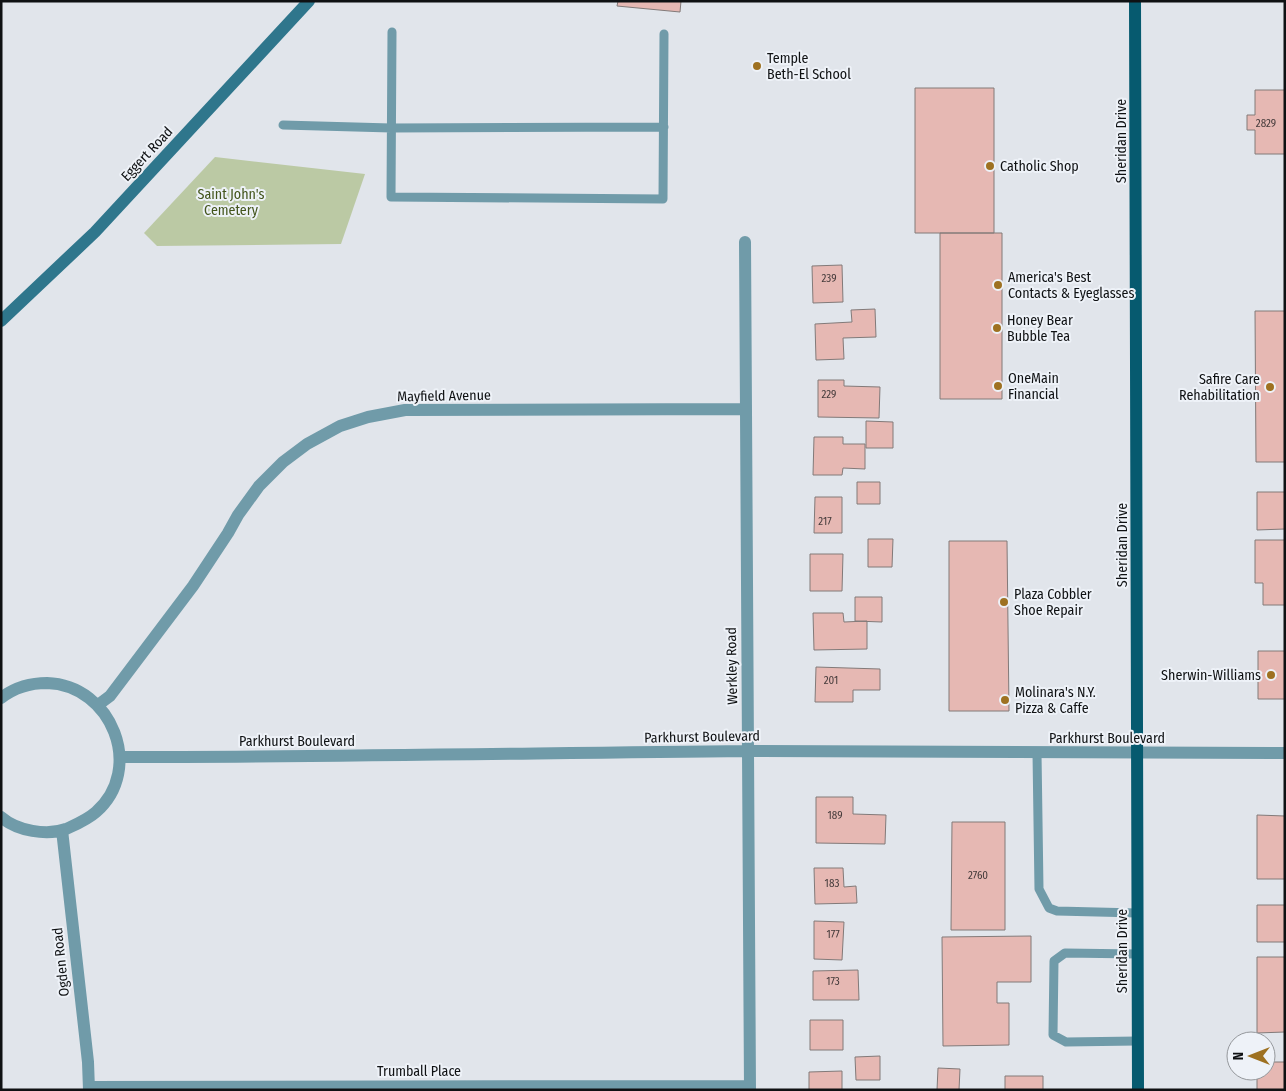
<svg xmlns="http://www.w3.org/2000/svg" width="1286" height="1091" font-family="'Fira Sans Condensed',sans-serif">
<style>
.green{fill:#bbc9a4}
.building{fill:#e6b8b3;stroke:#827a79}
.lines{fill:none;stroke-linecap:round;stroke-linejoin:round}
.lane{stroke:#709ba9;stroke-width:9}
.street{stroke:#709ba9;stroke-width:12}
.secondary{stroke:#2f768c;stroke-width:12}
.primary{stroke:#065a6f;stroke-width:12}
.poi-dot{fill:#9e7121;stroke:#eef2f8;stroke-width:2}
.labels{text-anchor:middle;dominant-baseline:central;stroke-width:4;stroke-linejoin:round;paint-order:stroke}
.number-label{font-size:11px;fill:#453b3b}
.poi-label{font-size:14px;fill:#0f1113;stroke:#eef2f8;text-anchor:start}
.street-label{font-size:14px;fill:#0f1113;stroke:#eef2f8}
.park-label{font-size:14px;fill:#43551c;stroke:#eef2f8}
</style>
<rect width="100%" height="100%" fill="#e1e5eb"/>
<path class="green" d="M215,157l150,17 -24,70 -184,2 -13,-13z"/>
<path class="building" d="M618,1h63l-1,11 -63,-6z
M915,88h79v145h-79z
M1255,90h30v64h-30v-24h-8v-15h8z
M940,233h62v166h-62z
M842,265l1,37 -30,1 -1,-37z
M875,309l1,28 -33,1 1,21 -28,1 -1,-36 37,-2 -1,-12z
M1255,311h30v151h-29z
M818,380h26v6l36,1 -1,31 -61,-1z
M866,421l27,1v26h-27z
M814,437h29v7h22v25l-22,-1 -1,7h-29z
M857,482h23v22h-23z
M1257,492h28v37l-28,1z
M815,497h27v36h-28z
M868,539h25l-1,28h-24z
M1255,540h30v65h-22v-22h-8z
M949,541h58l2,170h-60z
M810,554h33l-1,37h-32z
M855,597h27v25l-27,-1z
M813,613h30l1,9 23,-1v28l-53,1z
M1258,651h27v48h-27z
M816,667l64,2v21h-27v12h-38z
M816,797h37v17l33,1 -1,29 -69,-1z
M1257,815l28,1v63h-28z
M952,822h53v108h-54z
M814,868h29l1,19 12,-1 1,17 -42,1z
M1257,905h28v37h-28z
M814,921l30,1 -2,38 -28,-1z
M1031,936v46h-34v21h12v42l-66,1 -1,-109z
M1257,957h28v75l-28,1z
M858,970l1,30h-46v-29z
M810,1020h33v30h-33z
M880,1056v24h-24l-1,-23z
M1266,1062h19v28h-28v-19h9z
M938,1068l22,1 -1,21h-22z
M842,1071v19h-33v-18z
M1005,1076h38v14h-38z"/>
<g class="lines">
<path class="lane" d="M392,32l-1,165 272,2 1,-165
M283,125l108,3 273,-1
M1037,753l2,136 10,19 8,3 80,2
M1137,954l-72,-1 -11,8 -1,74 13,7 71,-1"/>
<path class="street" d="M745,242l5,848
M1,698c13,-10 30,-15 46,-15 65,2 98,86 49,129 -9,8 -19,12 -30,17 -19,7 -49,2 -65,-12
M98,705l12,-9 83,-110 35,-53 10,-18 21,-29 24,-24 24,-18 33,-18 28,-9 37,-7 340,-1
M120,757c208,0 417,-4 626,-6 180,-1 359,3 539,2
M62,830l26,232 1,28
M89,1087l661,-1"/>
<path class="secondary" d="M1,321l94,-89 214,-231"/>
<path class="primary" d="M1135,1l3,1089"/>
</g>
<g class="poi-dot">
<circle cx="757" cy="66" r="5"/>
<circle cx="990" cy="166" r="5"/>
<circle cx="998" cy="285" r="5"/>
<circle cx="997" cy="328" r="5"/>
<circle cx="998" cy="386" r="5"/>
<circle cx="1270" cy="387" r="5"/>
<circle cx="1004" cy="602" r="5"/>
<circle cx="1271" cy="675" r="5"/>
<circle cx="1005" cy="700" r="5"/>
</g>
<g class="labels">
<g class="number-label">
<text x="1266" y="123">2829</text>
<text x="829" y="278">239</text>
<text x="829" y="394">229</text>
<text x="825" y="521">217</text>
<text x="831" y="680">201</text>
<text x="835" y="815">189</text>
<text x="978" y="875">2760</text>
<text x="832" y="883">183</text>
<text x="833" y="934">177</text>
<text x="833" y="981">173</text>
</g>
<g class="poi-label">
<text x="767" y="58">Temple<tspan x="767" dy="16">Beth-El School</tspan></text>
<text x="1000" y="166">Catholic Shop</text>
<text x="1008" y="277">America's Best<tspan x="1008" dy="16">Contacts &amp; Eyeglasses</tspan></text>
<text x="1007" y="320">Honey Bear<tspan x="1007" dy="16">Bubble Tea</tspan></text>
<text x="1008" y="378">OneMain<tspan x="1008" dy="16">Financial</tspan></text>
<text x="1260" y="379" text-anchor="end">Safire Care<tspan x="1260" dy="16">Rehabilitation</tspan></text>
<text x="1014" y="594">Plaza Cobbler<tspan x="1014" dy="16">Shoe Repair</tspan></text>
<text x="1261" y="675" text-anchor="end">Sherwin-Williams</text>
<text x="1015" y="692">Molinara's N.Y.<tspan x="1015" dy="16">Pizza &amp; Caffe</tspan></text>
</g>
<g class="street-label">
<text transform="translate(1121 141) rotate(-90)">Sheridan Drive</text>
<text transform="translate(147 154) rotate(-47)">Eggert Road</text>
<text transform="translate(444 396) rotate(-1)">Mayfield Avenue</text>
<text transform="translate(1122 545) rotate(-90)">Sheridan Drive</text>
<text transform="translate(732 666) rotate(-91)">Werkley Road</text>
<text transform="translate(702 737) rotate(-1)">Parkhurst Boulevard</text>
<text x="1107" y="738">Parkhurst Boulevard</text>
<text x="297" y="741">Parkhurst Boulevard</text>
<text transform="translate(1122 951) rotate(-90)">Sheridan Drive</text>
<text transform="translate(61 962) rotate(-96)">Ogden Road</text>
<text x="419" y="1071">Trumball Place</text>
</g>
<g class="park-label">
<text x="231" y="194">Saint John's<tspan x="231" dy="16">Cemetery</tspan></text>
</g>
</g>
<rect width="1286" height="1091" fill="none" stroke="#0f1113" stroke-width="5"/>
<g transform="translate(1251 1056) rotate(270)"><circle r="24" fill="#eef2f8" stroke="#95989c"/>
<path d="M0-4L9 19L0 12L-9 19Z" fill="#9e7121"/>
<text y="-8" font-size="14" font-weight="bold" text-anchor="middle" fill="#0f1113">N</text>
</g>
</svg>
